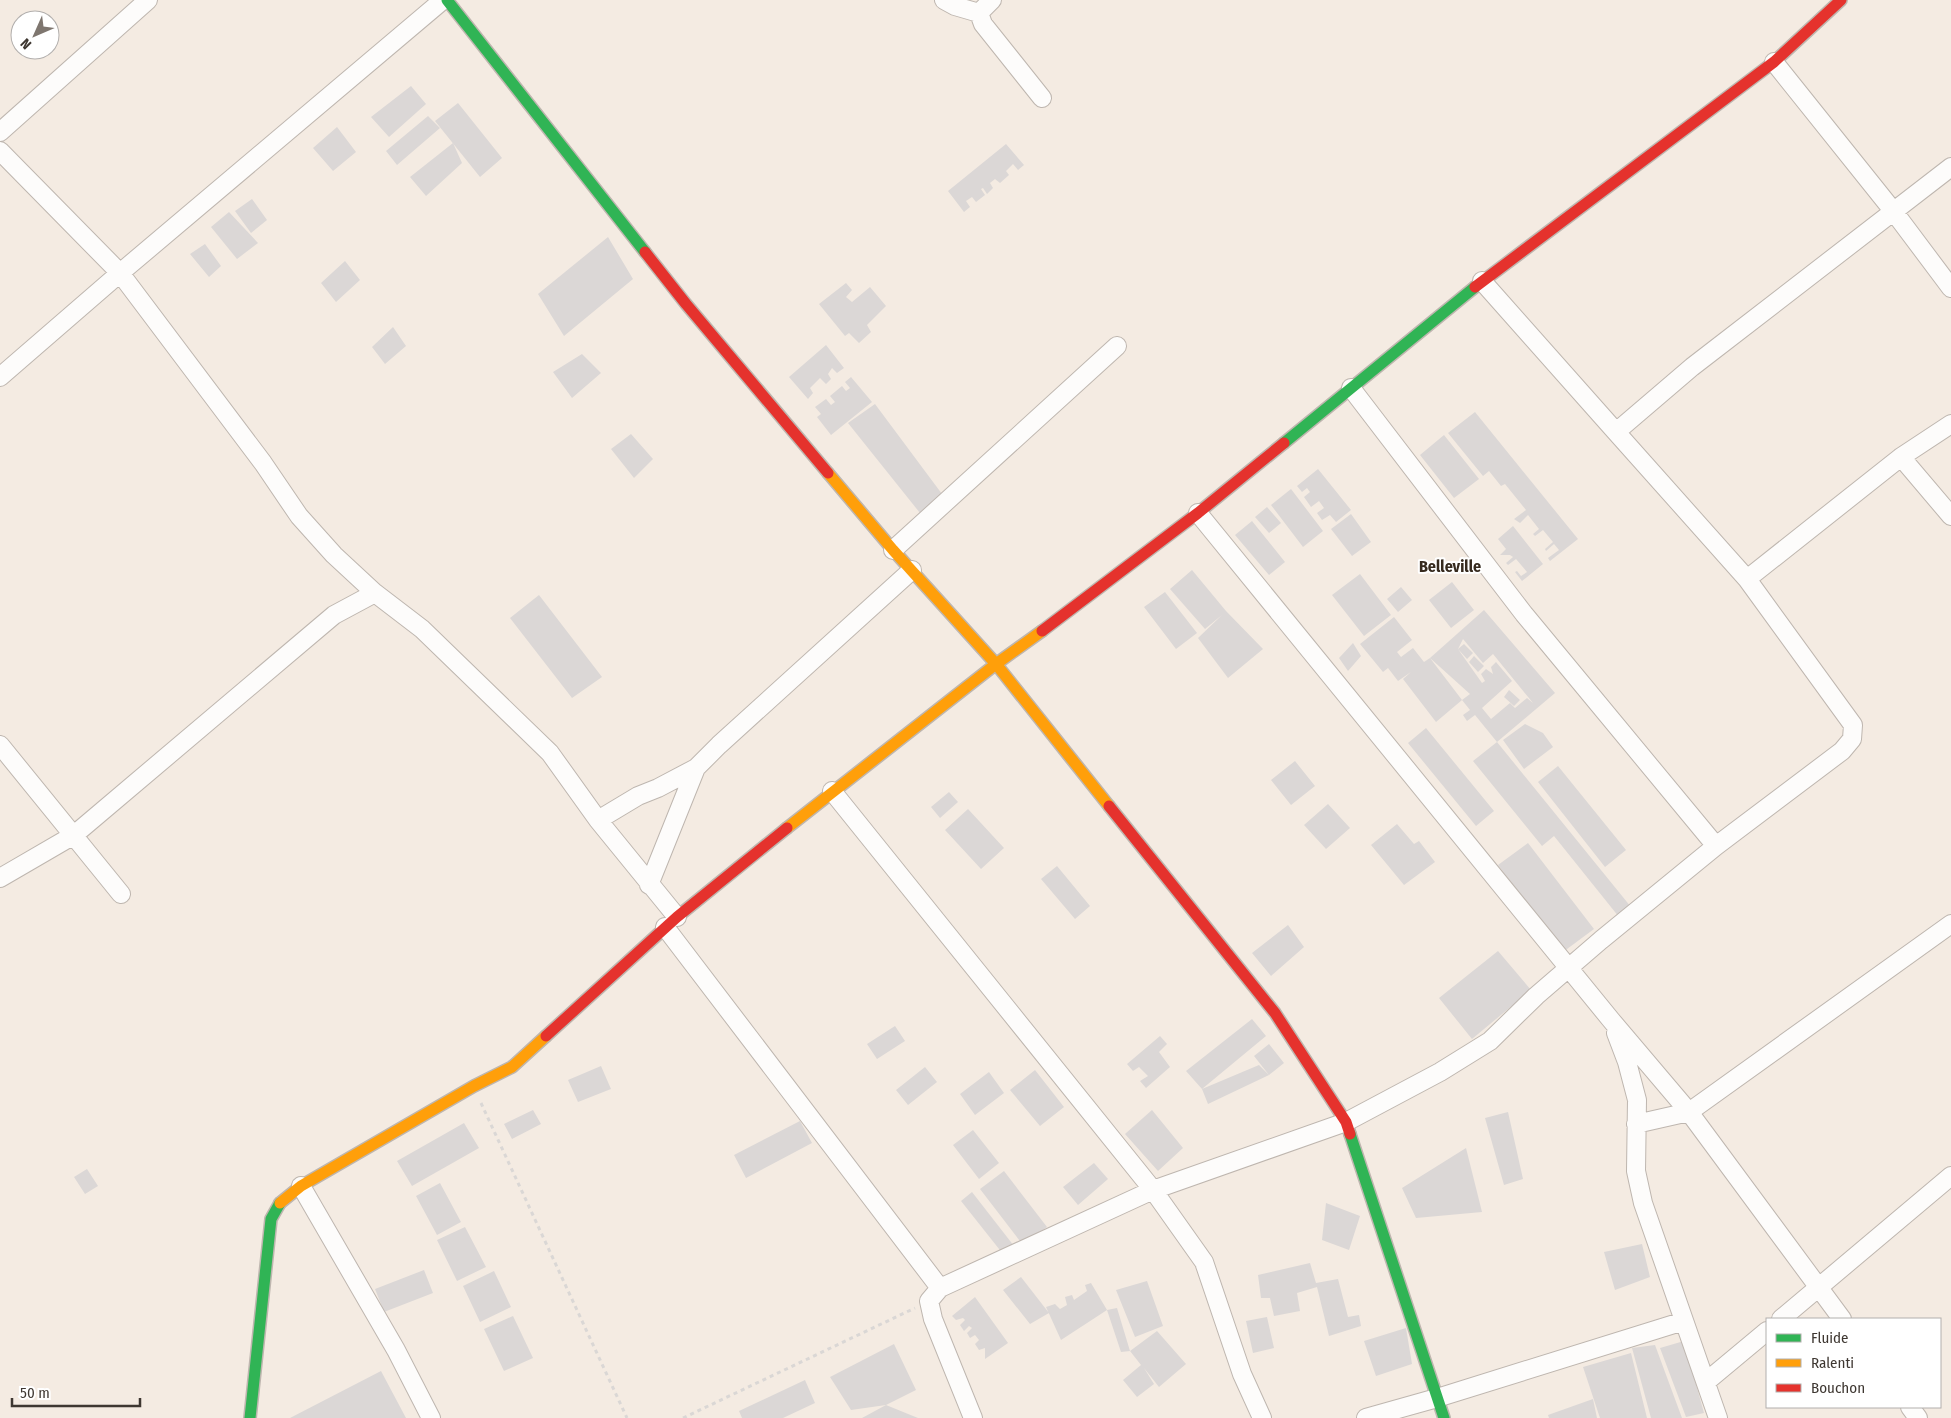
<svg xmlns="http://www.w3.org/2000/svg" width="1951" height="1418" font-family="'Fira Sans Condensed',sans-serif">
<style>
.building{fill:#dbd7d6;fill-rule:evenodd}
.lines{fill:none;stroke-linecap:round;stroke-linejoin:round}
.street-casing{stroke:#beb6af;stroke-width:20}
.fast-casing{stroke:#beb6af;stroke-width:14}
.slow-casing{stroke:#beb6af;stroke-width:14}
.jam-casing{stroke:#beb6af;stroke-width:14}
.path{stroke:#dad7d5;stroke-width:3;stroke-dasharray:4 4;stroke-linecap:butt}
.street{stroke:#fdfcfb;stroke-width:18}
.fast{stroke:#30b455;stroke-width:11}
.slow{stroke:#ff9f0a;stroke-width:11}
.jam{stroke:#e5322d;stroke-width:11}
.labels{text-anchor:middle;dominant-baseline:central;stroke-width:4;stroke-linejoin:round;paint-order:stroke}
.neighbourhood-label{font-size:16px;font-weight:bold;fill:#362a1e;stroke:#fff}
</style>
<rect width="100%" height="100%" fill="#f4ebe2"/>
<path class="building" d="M411,86l15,18 -37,33 -18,-20z
M458,103l44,55 -22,19 -45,-56z
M428,116l12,12 -43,37 -11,-14z
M337,127l19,25 -23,19 -20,-23z
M453,143l9,20 -36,33 -16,-19z
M1006,144l18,21 -6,5 -5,-6 -7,7 3,4 -9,8 -5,-4 -5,4 3,5 -6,6 -4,-6 -2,1 4,6 -9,7 -4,-5 -6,4 4,6 -6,5 -16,-21z
M252,199l15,21 -16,13 -16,-22z
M229,212l29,31 -21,16 -26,-32z
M608,237l25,42 -69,57 -26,-42z
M205,244l16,22 -12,11 -19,-23z
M345,261l15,19 -24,22 -15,-19z
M846,283l6,7 -6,7 6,5 18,-15 16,19 -19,19 4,7 -12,11 -10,-10 -4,3 -26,-32z
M393,327l13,19 -21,18 -13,-17z
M826,345l18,23 -7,5 -5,-5 -4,6 3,5 -5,5 -6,-6 -10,10 3,5 -5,6 -19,-22z
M582,354l19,19 -29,25 -19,-26z
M851,377l21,25 -41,33 -14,-18 4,-3 -6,-7 11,-8 5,6 4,-3 -5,-6 12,-10 4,5 4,-3 -5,-6z
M875,404l67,90 -22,19 -72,-90z
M1475,412l103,127 -28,22 -2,-3 11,-8 -5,-6 -8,7 -1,-2 8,-7 -10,-12 -8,6 -2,-2 6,-5 -11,-14 -8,8 -6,-4 12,-9 -21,-26 -4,2 -12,-15 -6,5 -35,-43z
M631,434l22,25 -19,19 -23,-29z
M1444,435l35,44 -25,19 -34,-43z
M1318,469l33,41 -15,12 -6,-7 -8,5 -5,-7 7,-5 -5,-7 -8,6 -7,-10 6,-5 -3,-4 -5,4 -5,-6z
M1291,489l32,42 -20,16 -32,-42z
M1267,507l14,16 -12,10 -14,-16z
M1351,514l20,28 -19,14 -21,-27z
M1252,521l33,41 -16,13 -34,-40z
M1513,526l30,38 -21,17 -7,-9 2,-1 4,5 6,-4 -11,-13 -8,6 -2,-2 7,-6 -3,-2h-10l6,-6 -8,-10z
M1192,570l34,41 37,38 -35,29 -30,-40 24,-23 -17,14 -35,-40z
M1360,574l31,41 -27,21 -32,-41z
M1452,582l22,28 -23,18 -22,-28z
M1401,587l11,13 -14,12 -11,-13z
M1165,592l32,41 -21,16 -32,-42z
M539,595l63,82 -30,21 -62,-80z
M1484,610l71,83 -58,49 -22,-27 -8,6 -4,-6 7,-5 -8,-10 8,-6 -40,-36zM1463,639l20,24 10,-9 40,49 -6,-5 -12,10 -5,-5 -19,16 -9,-11 30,-27 -16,-19 -5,5 2,7 -7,-5 -5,5 4,7 -3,2 -24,-34 9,10 6,-6 -9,-9 -6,5z
M1394,617l18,23 -15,12 4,5 12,-9 11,14 6,-4 32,42 -26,22 -33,-43 8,-7 -13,9 -10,-13 -5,4 -23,-28z
M1353,643l8,13 -13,15 -9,-13z
M1474,656l10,10 -6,6 -9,-10z
M1509,690l11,10 -6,6 -10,-9z
M1525,724l18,9 10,14 -29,22 -21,-29z
M1426,728l68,83 -18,15 -68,-83z
M1497,742l134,165 -12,10 -65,-81 -12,10 -69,-85z
M1295,761l20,25 -24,19 -20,-25z
M1558,766l68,84 -21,17 -67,-85z
M949,792l9,10 -18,16 -9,-11z
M1328,804l22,24 -24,21 -22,-24z
M968,809l36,39 -23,21 -36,-39z
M1397,824l17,20 5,-3 16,21 -31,23 -33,-40z
M1528,843l66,86 -31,23 -65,-87z
M1057,866l33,40 -15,13 -34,-40z
M1288,925l16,22 -33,29 -19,-23z
M1498,951l33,39 -59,49 -33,-41z
M1252,1019l14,17 -64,53 -16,-18z
M895,1026l10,15 -28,18 -10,-15z
M1160,1036l7,8 -8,8 11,15 -24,21 -6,-7 8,-5 -9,-9 -6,4 -6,-7z
M1269,1044l15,19 -15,12 -15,-19z
M1259,1065l10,10 -61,29 -6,-15z
M601,1066l10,23 -33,13 -10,-22z
M925,1067l12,15 -29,23 -12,-15z
M1035,1070l29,37 -24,19 -30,-36z
M989,1072l15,21 -29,22 -15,-21z
M533,1110l8,14 -29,15 -8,-15z
M1152,1110l31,38 -25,23 -33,-37z
M1508,1112l15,67 -19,6 -19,-67z
M800,1121l12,22 -66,35 -12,-23z
M464,1123l15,25 -67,38 -15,-25z
M973,1130l26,33 -20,16 -26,-34z
M1466,1148l16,64 -66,6 -14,-30z
M1094,1163l14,16 -30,26 -15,-18z
M87,1169l11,17 -13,8 -11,-17z
M1004,1171l43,56 -24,18 -43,-56z
M440,1183l21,39 -24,13 -21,-39z
M972,1192l42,54 -11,8 -42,-53z
M1326,1203l34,13 -11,34 -27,-10z
M465,1227l21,40 -29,14 -20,-41z
M1642,1244l8,33 -35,13 -11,-38z
M1310,1263l6,20 22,-4 10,38 11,-2 2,11 -32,10 -12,-49 -20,6 3,18 -26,5 -4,-18h-9l-3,-23z
M424,1270l9,23 -49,19 -9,-23z
M494,1271l17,36 -31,15 -17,-36z
M1021,1277l28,36 -19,11 -27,-34z
M1147,1281l16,45 -28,11 -19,-47z
M1091,1283l16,27 -46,30 -15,-33 9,-3 5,5 7,-4 -2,-8 7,-2 2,5 13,-9 -2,-6z
M975,1297l33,46 -23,16v-11l-6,2 -4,-6 4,-4 -4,-5 -5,3 -3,-5 5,-5 -3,-2 -5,5 -4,-6 5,-5 -2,-2 -7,2 -4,-4z
M1117,1308l13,43 -9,1 -14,-42z
M513,1316l20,42 -29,13 -20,-42z
M1267,1317l7,31 -21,5 -7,-32z
M1406,1328l6,36 -36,12 -12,-35z
M1157,1331l29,33 -27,23 -15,-19 10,16 -17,13 -14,-17 18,-15 -11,-14z
M1684,1341l20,72 -18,4 -26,-69z
M894,1344l22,46 -30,15 -35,5 -21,-33z
M1655,1345l27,73h-31l-19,-70z
M1631,1353l16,65h-47l-17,-51z
M381,1371l25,47h-116z
M805,1380l10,23 -32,15h-41l-3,-7z
M1593,1399l4,19h-48l-1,-3z
M886,1405l32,13h-56z"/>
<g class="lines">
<defs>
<path id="street" d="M944,0l11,6 24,7
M992,0l-13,13 4,11 59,74
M1774,62l120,150 57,76
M0,132l148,-132
M0,151l120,122 143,190 36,53 35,39 41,38 47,36 128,124 48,67 79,97
M1482,281l134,151 76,-65 259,-200
M0,377l120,-104 323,-273
M1351,388l173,226 192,232
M1901,457l50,59
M1198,513l413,507 78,92 153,207
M893,550l224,-204
M1747,579l154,-122 50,-33
M0,745l121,149
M832,791l321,399 51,72 38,112 20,44
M598,820l40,-24 20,-8 38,-20
M0,878l74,-43 260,-220 41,-22
M649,885l47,-117 23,-23 193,-175
M665,927l275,361
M1616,1033l11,29 10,38 -1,71 7,32 75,215
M1636,1124l53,-12 262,-188
M301,1186l95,164 35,68
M1781,1319l170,-143
M1707,1381l60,-50
M1910,1407l8,11
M973,1418l-40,-99 -4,-18 11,-13 213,-98 193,-68 94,-50 50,-31 46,-45 65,-56 115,-94 126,-95 10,-12 1,-14 -106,-146 -131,-147
M1366,1418l71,-20 247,-77"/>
<path id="fast" d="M447,0l198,252
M1284,443l191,-156
M1350,1134l94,284
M250,1418l21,-199 9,-16"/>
<path id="slow" d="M828,473l65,77 103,114 113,142
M787,828l209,-164 46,-33
M280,1203l21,-17 173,-100 38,-19 34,-31"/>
<path id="jam" d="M645,252l41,52 142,169
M1475,287l299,-225 67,-62
M1042,631l156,-118 86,-70
M1109,806l166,207 71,109 4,12
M546,1036l131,-119 110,-89"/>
</defs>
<use href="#street" class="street-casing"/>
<use href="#fast" class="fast-casing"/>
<use href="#slow" class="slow-casing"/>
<use href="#jam" class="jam-casing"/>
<path class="path" d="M481,1103l146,315
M683,1418l232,-110"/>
<use href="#street" class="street"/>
<use href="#fast" class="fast"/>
<use href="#slow" class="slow"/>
<use href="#jam" class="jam"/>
</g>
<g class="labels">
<g class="neighbourhood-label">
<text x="1450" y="566">Belleville</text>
</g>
</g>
<rect x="1766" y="1318" width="175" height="90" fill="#ffffff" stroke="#b2afad"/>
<rect x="1776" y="1334" width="25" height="8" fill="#30b455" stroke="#b2afad"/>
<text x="1811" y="1343" font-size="15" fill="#3e3731">Fluide</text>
<rect x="1776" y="1359" width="25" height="8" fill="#ff9f0a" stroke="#b2afad"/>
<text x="1811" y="1368" font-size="15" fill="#3e3731">Ralenti</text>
<rect x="1776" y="1384" width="25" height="8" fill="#e5322d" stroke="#b2afad"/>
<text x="1811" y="1393" font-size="15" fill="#3e3731">Bouchon</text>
<g transform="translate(35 35) rotate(225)"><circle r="24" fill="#ffffff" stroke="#b2afad"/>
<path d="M0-4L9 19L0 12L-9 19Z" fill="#7e766f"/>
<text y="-8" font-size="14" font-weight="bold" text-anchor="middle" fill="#3e3731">N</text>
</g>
<path d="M12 1398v8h128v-8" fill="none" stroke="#3e3731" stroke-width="2.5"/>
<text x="20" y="1398" font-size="15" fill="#3e3731" stroke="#ffffff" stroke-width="4" paint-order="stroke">50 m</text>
</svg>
